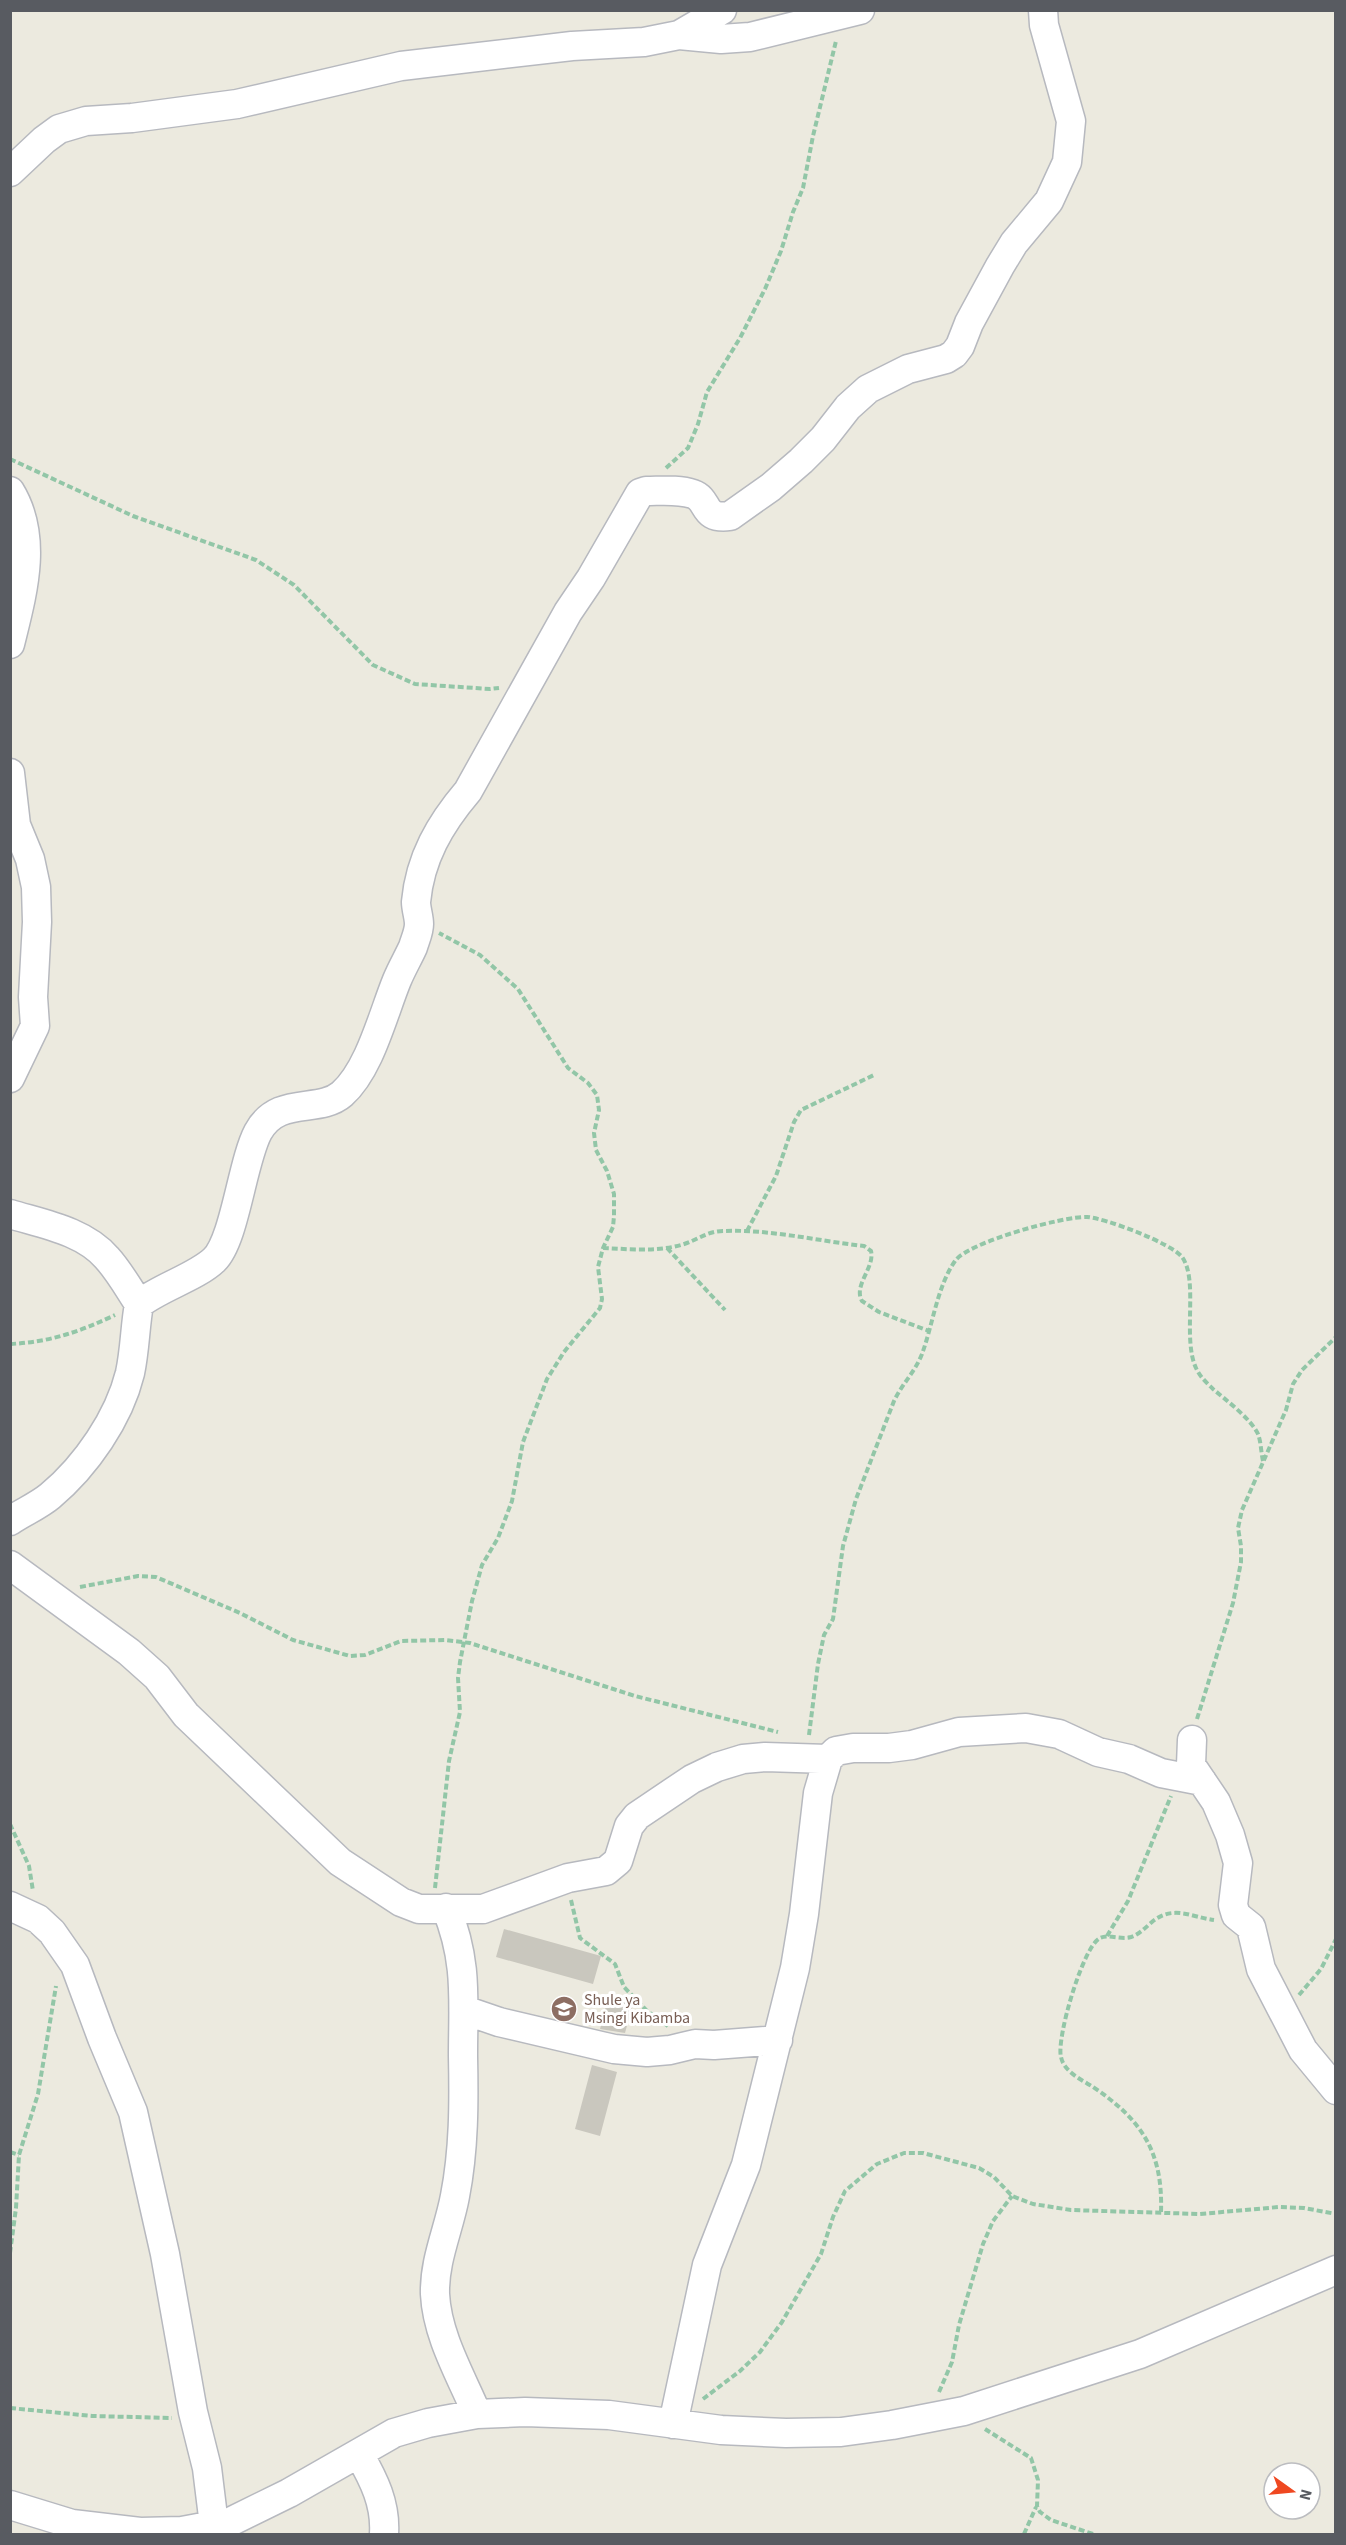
<svg xmlns="http://www.w3.org/2000/svg" width="1346" height="2545" font-family="'Source Sans 3',sans-serif">
<style>
.building{fill:#c9c7be}
.lines{fill:none;stroke-linecap:round;stroke-linejoin:round}
.minor-casing{stroke:#b7b9bf;stroke-width:31}
.path{stroke:#92c6a7;stroke-width:4;stroke-dasharray:6 3;stroke-linecap:butt}
.minor{stroke:#fff;stroke-width:28}
.labels{text-anchor:middle;dominant-baseline:central;stroke-width:6;stroke-linejoin:round;paint-order:stroke}
.education-label{font-size:16px;fill:#785e54;stroke:#fff;text-anchor:start}
</style>
<rect width="100%" height="100%" fill="#eceadf"/>
<path class="building" d="M504,1929l97,27 -8,28 -97,-27z
M608,1998l25,6 -8,29 -25,-4z
M592,2065l25,7 -17,64 -25,-7z"/>
<g class="lines">
<defs>
<path id="minor" d="M679,35l42,4 29,-2 110,-27
M10,172l34,-32 15,-11 27,-8 46,-3 105,-14 164,-38 171,-20 72,-4 35,-7 43,-25
M10,491c29,47 12,104 0,153
M10,773l6,52 14,34 6,28 1,35 -4,75 2,29 -25,52
M10,1214c33,10 74,17 97,44 12,13 22,31 32,46
M10,1521c13,-9 28,-15 40,-25 36,-30 69,-78 80,-123 5,-23 5,-47 9,-69 22,-17 57,-27 75,-44 21,-20 28,-98 44,-128 20,-37 61,-18 84,-38 28,-25 41,-80 55,-114 5,-12 11,-22 16,-33 2,-7 6,-15 6,-23 0,-7 -3,-15 -3,-22 4,-44 24,-78 52,-111l100,-179 23,-34 49,-85 6,-2c15,0 32,-2 47,3 17,6 8,26 37,22l41,-29 30,-26 22,-22 25,-32 20,-18 40,-20 38,-10 8,-5 6,-8 9,-23 31,-57 14,-23 35,-42 18,-39 4,-41 -27,-96 -1,-15
M10,1565l119,87 28,25 29,38 154,147 61,40 18,7h64l85,-31 38,-7 12,-10 11,-35 8,-10 55,-37 25,-12 26,-8 22,-2 63,2
M1192,1740l-1,25 25,37 14,33 8,28 -5,42 3,10 15,12 10,42 42,81 33,40
M10,1906l28,13 14,13 23,33 27,73 31,74 32,142 28,158 14,56 7,57
M446,1908c22,53 17,92 17,148 1,46 1,94 -8,140 -6,33 -21,64 -20,98 2,42 26,82 42,120
M464,2010l35,12 115,27 33,3 23,-2 25,-6 19,1 64,-5
M673,2424l34,-159 39,-100 49,-197 9,-54 14,-121 10,-34 8,-8 17,-3h36l23,-3 47,-13 67,-4 33,6 39,18 31,7 32,14 41,8
M359,2454c15,26 27,50 25,80
M10,2505l62,19 68,8 42,-1 48,-9 59,-29 105,-60 34,-10 49,-9 48,-2 84,3 112,15 65,3 55,-1 51,-7 72,-14 176,-57 196,-84"/>
</defs>
<use href="#minor" class="minor-casing"/>
<path class="path" d="M10,459l123,57 123,44 38,25 79,80 42,19 75,5 9,-1
M666,468l22,-20 10,-24 9,-32 33,-54 25,-49 16,-38 12,-39 10,-24 10,-52 23,-95
M747,1231l29,-55 18,-54 7,-12 73,-35
M603,1248c25,1 53,4 78,-3 15,-4 26,-14 42,-14 47,-2 95,10 141,15l7,5c4,17 -18,34 -9,50l17,11 50,19
M667,1248l58,62
M10,1344c40,-2 69,-12 105,-29
M80,1587l58,-11 18,1 84,36 53,27 57,16 15,-1 36,-14 45,-1 24,3 165,53 143,36
M1197,1719l36,-116 8,-41v-16l-3,-18 4,-18 44,-100 7,-26 9,-14 34,-33
M809,1735l9,-71 6,-29 9,-16 10,-73 13,-47 38,-98c8,-17 21,-29 28,-47 11,-30 15,-67 33,-93 13,-19 109,-45 132,-44 18,1 84,26 95,40 17,23 0,81 14,111 4,9 11,15 17,21 13,11 38,30 45,45 3,8 3,18 5,27
M10,1824l19,42 4,25
M435,1888l14,-127 11,-49 -2,-34 2,-16 12,-61 10,-36 16,-27 14,-37 11,-59 24,-63 17,-27 36,-44 2,-9 -4,-32 5,-19 10,-21 1,-11v-22l-7,-23 -11,-21 -2,-17 5,-23 -2,-15 -9,-12 -20,-15 -50,-79 -38,-34 -41,-22
M571,1900l9,38 35,26 9,23 23,24 21,15
M1107,1936l21,-35 43,-105
M1299,1995l22,-26 15,-30
M10,2152l9,3
M1161,2212c2,-60 -19,-92 -68,-125 -11,-7 -29,-15 -32,-30 -5,-18 22,-111 39,-119 9,-4 21,2 31,-1 9,-3 15,-10 22,-16 21,-16 38,-4 61,-1
M10,2253l6,-45 3,-53 19,-61 18,-108
M939,2392l13,-30 7,-37 24,-81 10,-23 19,-25
M703,2399l37,-28 20,-19 22,-30 39,-68 12,-37 12,-26 32,-27 27,-11h19l56,15 15,9 18,19 21,8 38,6 129,4 79,-7 25,1 32,6
M10,2408l82,8 80,2
M985,2429l46,29 7,22 -1,26 3,6 11,8 42,14
M1024,2534l12,-27"/>
<use href="#minor" class="minor"/>
</g>
<defs>
<symbol id="school-disc" viewBox="-11 -11 22 22"><circle r="9.5" fill="#8d6e63" stroke="#fff"/><path d="M0-5L7-2L0 1L-7-2ZM-4 1L0 2.5L4 1V4Q0 6-4 4Z" fill="#fff"/></symbol>
</defs>
<g fill-rule="evenodd">
<use href="#school-disc" x="549" y="1994" width="30" height="30"/>
</g>
<g class="labels">
<g class="education-label">
<text x="584" y="2000">Shule ya<tspan x="584" dy="18">Msingi Kibamba</tspan></text>
</g>
</g>
<rect width="1346" height="2545" fill="none" stroke="#585b61" stroke-width="24"/>
<g transform="translate(1292 2491) rotate(105)"><circle r="28" fill="#ffffff" stroke="#bcbdc0" stroke-width="1.5"/>
<path d="M0-4.5L10 22L0 15L-10 22Z" fill="#ef4821"/>
<text y="-9" font-size="16" font-weight="bold" text-anchor="middle" fill="#585b61">N</text>
</g>
</svg>
